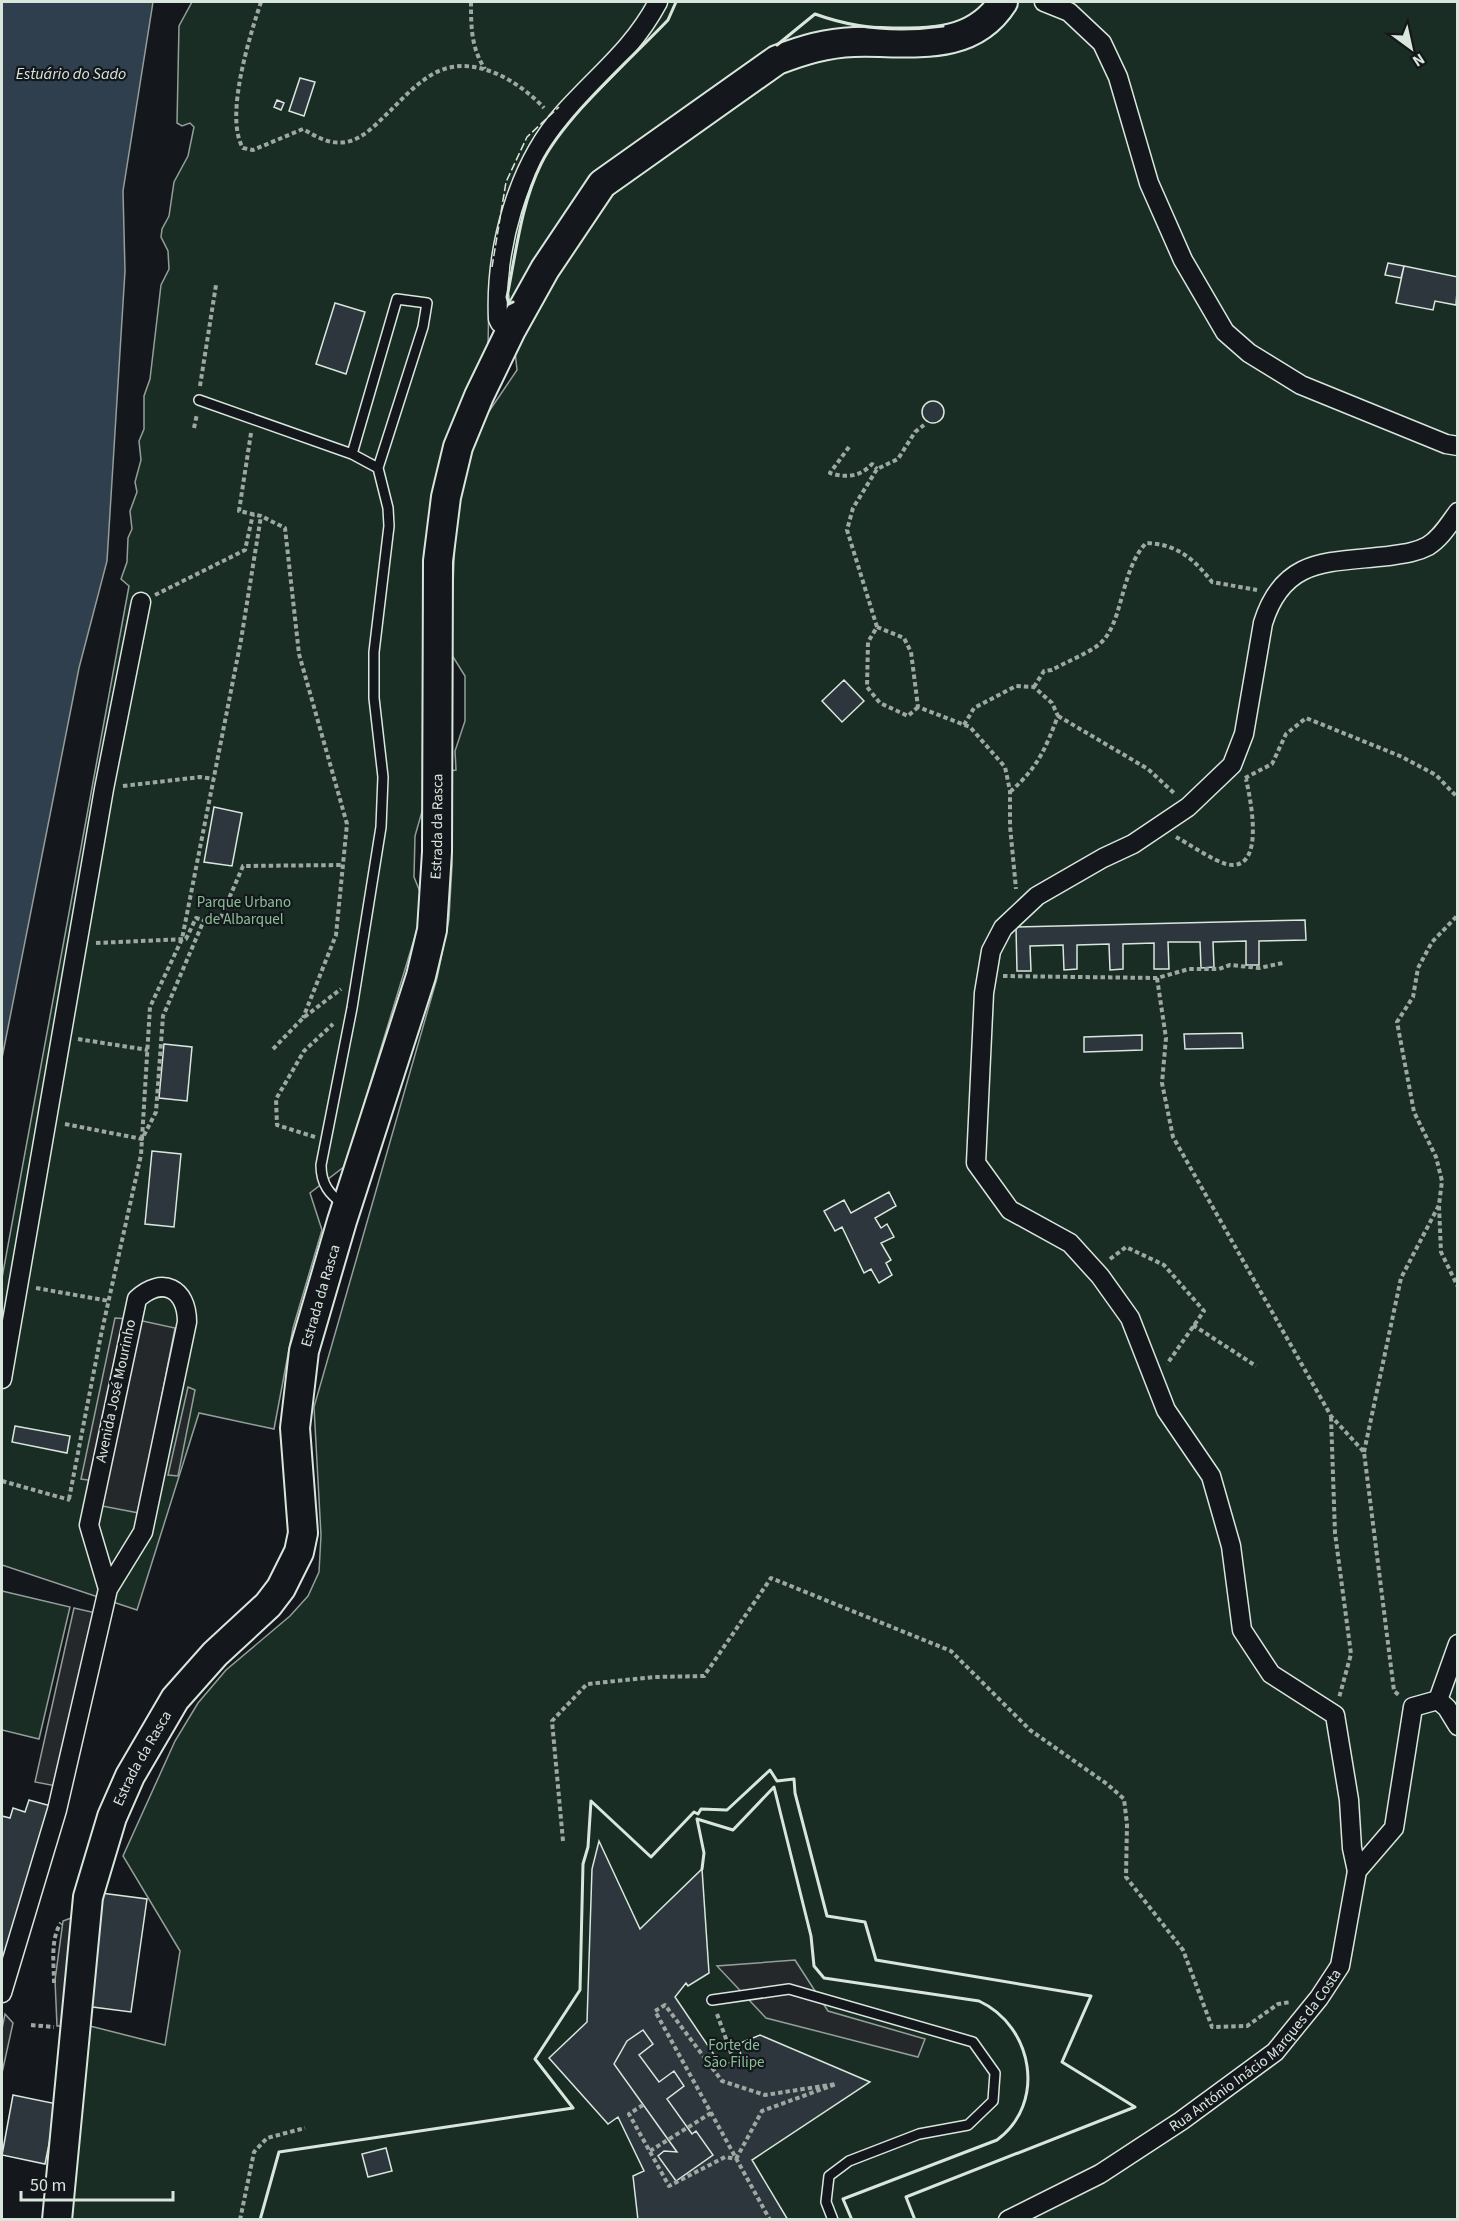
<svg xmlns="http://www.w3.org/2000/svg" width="1459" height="2221" font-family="'Source Sans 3',sans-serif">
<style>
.green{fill:#1a2d24;stroke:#939e99;stroke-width:1.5}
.parking{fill:#24282b;stroke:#939e99;stroke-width:1.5}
.water{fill:#2f3f4d;stroke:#939e99;stroke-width:1.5}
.building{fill:#2c363c;stroke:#d8e6dc;stroke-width:1.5}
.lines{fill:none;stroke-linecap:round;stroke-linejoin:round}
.lane-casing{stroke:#d8e6dc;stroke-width:12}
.street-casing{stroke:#d8e6dc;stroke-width:21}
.primary-casing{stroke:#d8e6dc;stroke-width:32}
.path{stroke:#9da8a2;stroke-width:4;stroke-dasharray:4.5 3;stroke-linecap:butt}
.lane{stroke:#14181c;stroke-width:9}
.street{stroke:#14181c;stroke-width:18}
.primary{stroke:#14181c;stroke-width:28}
.fence{stroke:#d8e6dc;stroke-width:1.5;stroke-dasharray:8 3;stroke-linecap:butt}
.wall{stroke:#d8e6dc;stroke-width:3}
.labels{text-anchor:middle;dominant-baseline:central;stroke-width:4.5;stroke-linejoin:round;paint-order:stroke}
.street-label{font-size:15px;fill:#d8e6dc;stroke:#14181c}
.park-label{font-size:15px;fill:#8ac095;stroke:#14181c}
.water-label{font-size:16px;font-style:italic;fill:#d8e6dc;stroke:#14181c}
</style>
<rect width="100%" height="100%" fill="#14181c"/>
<path class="green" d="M192,2h1265v2217h-1385l14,-194 79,20 15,-94 -57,-95 52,-115 23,-38 28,-33 64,-54 18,-20 11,-24 2,-37 -7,-128 123,-429 12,-59 3,-54 -3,-94 7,-1 -1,-19 10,-30v-45l-15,-24 7,-156 22,-70 38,-56 -8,-75 -20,-1 -1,53 -49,121 -14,333 -10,35 -1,41 9,22 -3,21 -75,246 -35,27 12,37 -29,98 -19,101 -75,-16 -62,197 -135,-45v-287l127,-692 -8,-7 6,-17 1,-24 4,-9 -2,-18 7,-19 -2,-10 6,-22 -2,-19 5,-12v-33l6,-17 11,-94 8,-16 -1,-18 -7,-14 1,-8 7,-13 5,-34 14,-26 6,-29 -4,-4 -8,3 -5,-3 2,-97z
M2,1591l68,16 -31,132 -37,-9z"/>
<path class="parking" d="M115,1318l13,1 -33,162 -14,-2z
M138,1320l37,8 -36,185 -37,-7z
M188,1387l7,3 -17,86 -10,-1z
M74,1608l22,5 -40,173 -21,-4z
M79,1915l-11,111h-11l-2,-46 8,-59z
M795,1960l33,51 97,28 -7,18 -152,-39 -49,-52z
M5,2014l8,9 -11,50v-44z"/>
<path class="water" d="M2,2h151l-30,189 2,80 -18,290 -28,107 -77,390z"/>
<path class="building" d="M300,78l15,4 -11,34 -15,-5z
M277,100l7,3 -3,7 -7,-3z
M1388,263l16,3 -3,12 -16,-3z
M1404,266l54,11 -2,28 -21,-4 -2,9 -37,-7z
M335,303l30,9 -19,62 -30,-10z
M922 412a11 11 0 1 1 22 0a11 11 0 1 1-22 0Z
M844,680l20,21 -22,21 -20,-21z
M214,807l28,6 -10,53 -28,-4z
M1305,920l1,20 -47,1v24h-13v-24l-33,1 1,25 -13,1 -1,-26h-32l1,27h-15v-26l-31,1v25l-13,1 -1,-26 -32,1v24l-13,1 -1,-25 -33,1 1,25h-14l-1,-44z
M1242,1033l1,15 -58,1 -1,-15z
M1142,1035v15l-58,2v-15z
M164,1044l28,3 -5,54 -28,-3z
M152,1151l29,3 -7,73 -29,-3z
M889,1192l7,14 -21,12 6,10 6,-4 7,13 -13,6 10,17 -5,3 6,12 -13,8 -8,-14 -7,4 -22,-46 -7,4 -11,-20 20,-11 7,13z
M15,1426l55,10 -3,17 -55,-11z
M29,1800l22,6 -49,161v-151l8,2 3,-10 12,4z
M599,1841l41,88 62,-60 7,104 -21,13 -2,-3 -11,14 46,68 21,-6 -4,-15 22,-9 110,47 -118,78 36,60h-150l-5,-44 11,-5 -26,-54 -10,7 -59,-66 38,-36 5,-153z
M101,1893l46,6 -16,113 -46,-6z
M643,2030l10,14 -14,11 20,27 15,-11 10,15 -17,13 25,35 4,-3 17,24 -37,26 -18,-25 6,-5 13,1 -63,-88 13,-23z
M13,2095l44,9 -12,60 -43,-9z
M386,2148l6,23 -24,6 -6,-23z"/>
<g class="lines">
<defs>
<path id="lane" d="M199,400l153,54 26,14 10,40 1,18 -15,126v46l9,79 -2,50 -29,181 -31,157c0,19 8,29 23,40
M352,454l45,-155 30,4 -4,24 -45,141
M712,2000l77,-11 184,53 22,31 -2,28 -25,24 -49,9 -70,27 -20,15 -3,26 7,18"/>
<g id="street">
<path d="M1044,2l25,10 33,31 16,34 31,106 34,77 42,72 24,21 52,32 145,59 12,2"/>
<path d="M511,330l-11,-7 -2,-4c-3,-70 19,-153 66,-206 35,-39 69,-64 94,-111"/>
<path d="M2,1379l102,-590 37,-187"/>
<path d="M1438,1700l9,8 11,18"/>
<path d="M1357,1871l-5,-23 -3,-48 -14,-85 -64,-41 -29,-44 -11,-84 -20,-70 -45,-66 -36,-92 -30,-42 -30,-33 -60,-33 -34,-47 8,-170 7,-42 12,-23 34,-32 66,-38 30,-14 55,-37 44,-42 12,-31 19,-111c21,-67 66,-60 125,-67 14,-2 27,-3 40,-10 13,-8 21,-22 30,-34"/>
<path d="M2,1993l55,-183 51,-221 35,-57 44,-210c0,-34 -25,-46 -50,-23l-48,226 19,64"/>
<path id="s1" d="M1008,2220l92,-46 81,-53 94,-69 44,-54 21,-32 17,-95 37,-43 19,-121 25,-7 20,-56"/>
</g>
<g id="primary">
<path id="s2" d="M57,2220l31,-323 24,-80 18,-41 45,-77 40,-45 53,-49 13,-17 18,-36 4,-19 -8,-105 9,-77 38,-130 79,-245 11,-46 5,-78 1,-291 8,-64 12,-50 21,-51 32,-66 34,-61 57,-85 175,-124c26,-10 49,-17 77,-18 53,-2 115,13 149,-40"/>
</g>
</defs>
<use href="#lane" class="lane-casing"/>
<use href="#street" class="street-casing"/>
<use href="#primary" class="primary-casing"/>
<path class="path" d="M261,2c-11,33 -37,115 -18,146l10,2 50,-21c14,8 27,16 43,13 18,-3 32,-20 45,-32 13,-13 26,-27 42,-36 38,-22 85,6 111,34
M471,2c0,24 0,46 14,67
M200,386l16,-101
M194,428l3,-14
M251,433l-12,78 22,5 24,12 14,126 48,170 -11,111 -33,83
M849,447l-19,26c16,5 30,4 42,-9l5,5
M155,595l90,-45 8,-36
M877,627l27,11 7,14 7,55 52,20 35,40 5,24v35l6,63
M1034,687l10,-16 8,-1c14,-8 32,-15 45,-24 27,-19 22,-74 49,-103 31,1 48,16 66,39l45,8
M918,707l-10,9 -28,-13 -13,-16 1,-45 9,-15 -30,-97 6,-22 24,-39 21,-10 17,-27 9,-7
M1058,716l90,53 27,25
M964,725l10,-17 42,-22 18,1 18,16 6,13c-13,33 -19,50 -47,75
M1245,778l27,-14 14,-30 20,-16 94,38 36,19 22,23
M123,786l77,-9 14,2
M1176,837c15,8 34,22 50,27 41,10 24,-67 20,-85
M96,943l90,-4 10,-21 22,6 25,-58 99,-1
M1003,976l154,2 32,-9h30l11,-4 29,3 24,-5
M1157,978l9,60 -4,45 11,54 158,279 33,36 30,239 6,5
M78,1039l70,11
M273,1049l30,-31 38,-29
M65,1124l77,15 14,-27 7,-96 41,-96
M315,1137l-38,-12 -1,-26 28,-48 29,-27
M1439,1206l2,46 17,35
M1110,1259l16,-12 38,18 40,46 -37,53
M36,1288l73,13
M1193,1325l63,41
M1331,1417l4,116 16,121 -12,44
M1364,1452l37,-174 38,-73 3,-24 -6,-24 -22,-45 -17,-90 16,-25 5,-29 14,-26 26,-27
M2,1481l68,19
M69,1499l32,-164 40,-180 9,-148 32,-68 59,-299 20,-124
M563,1841l-11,-120 35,-37 68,-7 49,-1 67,-98 180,73 79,79 77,54 17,15 3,25 -1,53 57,73 29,77 35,-1 31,-22 13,-2
M54,1983c0,-19 -4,-44 7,-60
M717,2014l17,47
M31,2025l23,2
M643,2105l-14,9 40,72 56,-29 11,2
M650,2151l61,-38
M736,2159l26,-48 74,-27 -71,11 -43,-14 -57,-76 -10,6 115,209
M240,2220l14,-68 13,-14 38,-10"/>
<use href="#lane" class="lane"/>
<use href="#street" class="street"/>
<use href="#primary" class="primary"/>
<path class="fence" d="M492,267l14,-85 21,-45 32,-30"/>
<path class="wall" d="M777,45l38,-31c41,15 85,18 128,12
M513,302l-4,2 -2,-7c9,-44 14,-93 34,-133 24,-48 89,-104 127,-144l8,-18
M702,1869l2,-16 -7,-34 36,11 41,-43 37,149 3,30 10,12 155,23c54,25 68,102 18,139l-154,59 9,21
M260,2220l19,-68 294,-44 -38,-49 45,-69 3,-126 5,-17 3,-46 60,56 43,-45 4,2 3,-5 26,1 43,-40 7,11 17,-2 1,14 32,123 38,6 11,38 215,36 -29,66 73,45 -229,90 9,23"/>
</g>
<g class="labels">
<g class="street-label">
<text stroke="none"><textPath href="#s2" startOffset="1482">Estrada da Rasca</textPath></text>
<text stroke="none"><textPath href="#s2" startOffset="996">Estrada da Rasca</textPath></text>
<text transform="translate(116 1391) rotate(-78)">Avenida José Mourinho</text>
<text stroke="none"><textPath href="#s2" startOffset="474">Estrada da Rasca</textPath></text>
<text stroke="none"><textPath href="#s1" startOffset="303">Rua António Inácio Marques da Costa</textPath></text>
</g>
<g class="park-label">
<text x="244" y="902">Parque Urbano<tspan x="244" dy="17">de Albarquel</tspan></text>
<text x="734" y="2045">Forte de<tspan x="734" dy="17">São Filipe</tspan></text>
</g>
<g class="water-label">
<text x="71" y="74">Estuário do Sado</text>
</g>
</g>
<rect width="1459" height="2221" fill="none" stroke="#d8e6dc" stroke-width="6"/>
<g transform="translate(1411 48) rotate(147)" stroke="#14181c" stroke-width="4.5" paint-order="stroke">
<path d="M0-4.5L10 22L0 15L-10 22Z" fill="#d8e6dc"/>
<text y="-9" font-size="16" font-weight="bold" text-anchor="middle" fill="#d8e6dc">N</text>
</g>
<path d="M21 2191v9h152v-9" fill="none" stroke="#d8e6dc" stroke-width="3"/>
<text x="30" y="2191" font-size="18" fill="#d8e6dc" stroke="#14181c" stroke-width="4.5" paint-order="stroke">50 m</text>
</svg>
